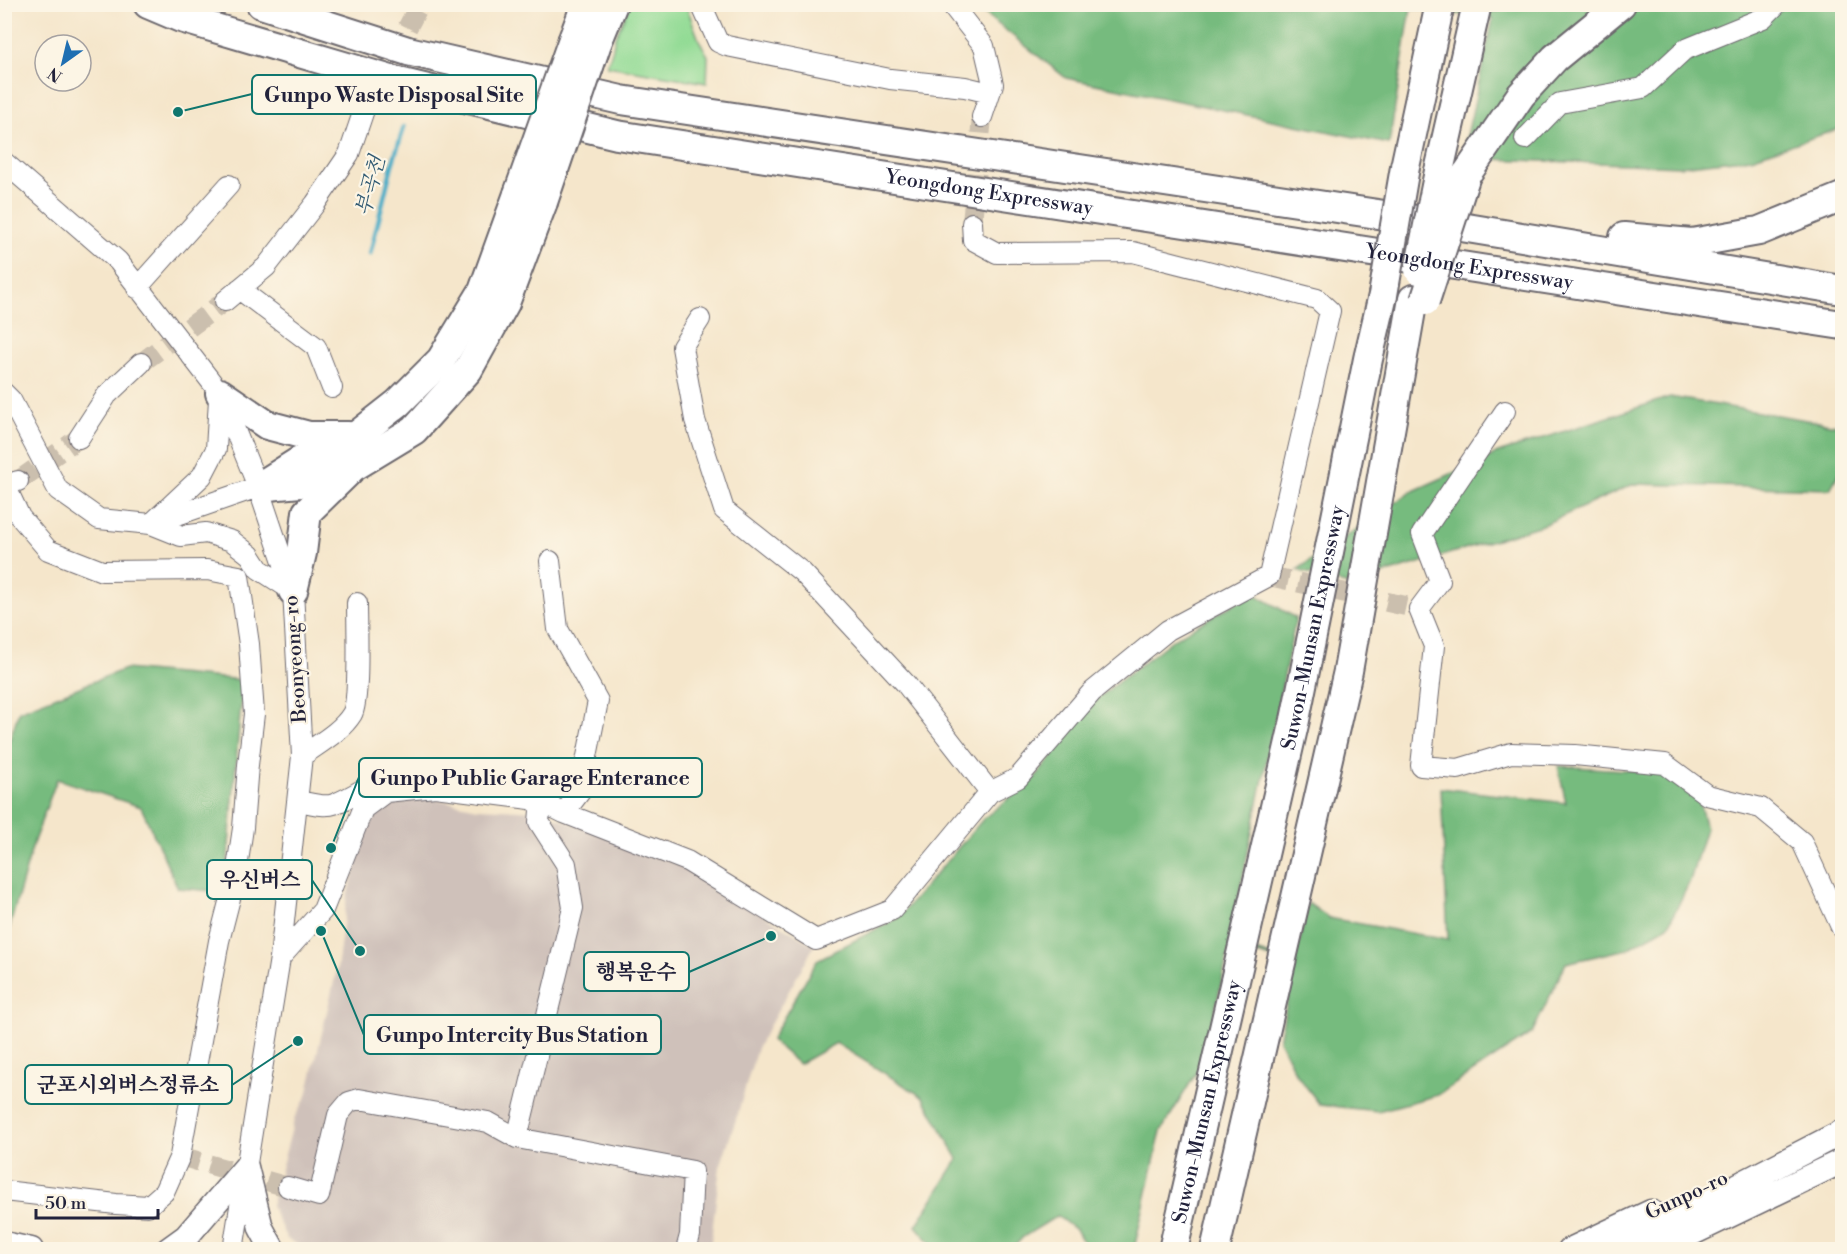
<svg xmlns="http://www.w3.org/2000/svg" width="1847" height="1254" font-family="'Libre Bodoni','Noto Serif KR',serif">
<style>
.industrial{fill:#cfc1ba}
.green{fill:#93db95;stroke:#5a7e68;stroke-width:1.5}
.forest{fill:#76bb7e;stroke:#4c6e5c;stroke-width:1.5}
.lines{fill:none;stroke-linecap:round;stroke-linejoin:round}
.stream{stroke:#47adc7;stroke-width:4.5}
.minor-tunnel{stroke:#cbbfae;stroke-width:20;stroke-dasharray:20 10;stroke-linecap:butt}
.minor-casing{stroke:#6c676d;stroke-width:22}
.major-casing{stroke:#6c676d;stroke-width:27}
.highway-casing{stroke:#6c676d;stroke-width:32}
.minor{stroke:#fff;stroke-width:20}
.major{stroke:#fff;stroke-width:24}
.highway{stroke:#fff;stroke-width:28}
.highway-bridge-casing{stroke:#6c676d;stroke-width:32;stroke-linecap:butt}
.highway-bridge{stroke:#fff;stroke-width:28}
.labels{text-anchor:middle;dominant-baseline:central;stroke-width:4.5;stroke-linejoin:round;paint-order:stroke}
.street-label{font-size:20px;fill:#22223b;stroke:#fcf5e5}
.water-label{font-size:21px;font-style:italic;fill:#315a73;stroke:#fcf5e5}
.leader{fill:none;stroke:#0f766e;stroke-width:2}
.callout-dot{fill:#0f766e;stroke:#fcf5e5;stroke-width:2}
.callout{fill:#fcf5e5;stroke:#0f766e;stroke-width:2}
.callout-label{font-size:21px;text-anchor:middle;font-weight:bold;fill:#22223b}
</style>
<rect width="100%" height="100%" fill="#fcf5e5"/>
<filter id="ink" filterUnits="userSpaceOnUse"><feTurbulence type="fractalNoise" baseFrequency=".0167" numOctaves="2"/><feDisplacementMap in="SourceGraphic" scale="12" xChannelSelector="R" yChannelSelector="G"/><feConvolveMatrix kernelMatrix="1 2 1 2 8 2 1 2 1" color-interpolation-filters="sRGB"/></filter>
<filter id="wash" filterUnits="userSpaceOnUse"><feTurbulence type="fractalNoise" baseFrequency=".008" numOctaves="4" result="noise"/><feDisplacementMap in="SourceGraphic" scale="24" xChannelSelector="R" yChannelSelector="G"/><feGaussianBlur stdDeviation="1.35" result="paint"/><feColorMatrix in="noise" values="0 0 0 0 0 0 0 0 0 0 0 0 0 0 0 0 0 1.4 0 .05"/><feComposite in="paint" operator="in"/></filter>
<g filter="url(#wash)">
<rect width="100%" height="100%" fill="#f5e6cb"/>
<path class="industrial" d="M411,794l67,14 62,3 147,57 127,78 -57,102 -20,68 -17,51 -10,82h-404l-19,-10 -16,-33 24,-89 12,-21 30,-127 10,-72 14,-52 14,-35 12,-10z"/>
<path class="green" d="M630,5h56l13,35 9,16 -1,27 -100,-17 6,-18 2,-11z"/>
<path class="forest" d="M1431,4l65,8 15,-8 331,1v123l-91,30 -71,8 -218,-8 31,-139 -82,-11 -22,136 -323,-66 -92,-73z
M1670,397l172,29v42l-12,21 -196,-5 -89,40 -197,61 -51,-15 114,-78 87,-39z
M1253,593l43,25 -67,326 66,18 13,-59 21,15 119,22 -7,-152 125,15 -8,-37 101,6 40,29 7,27 -16,53 -22,45 -41,23 -61,14 -34,70 -94,62 -60,16 -58,-6 -25,-33 -16,-32 16,-75 -65,-19 -27,116 -42,69 -27,118h-47l-10,-18 -20,-15 -34,21 -11,12h-76l-20,-23 42,-67 -35,-62 -87,-54 -37,21 -28,-24 46,-80 81,-42 86,-100 51,-40 63,-80 77,-60z
M125,669l118,11 -18,212 -47,-4 -37,-81 -84,-28 -23,62 -25,88 -4,1 -1,-173 15,-46z"/>
<g class="lines">
<path class="stream" d="M370,254l22,-89 12,-38"/>
</g>
</g>
<g filter="url(#ink)">
<g class="lines">
<path class="minor-tunnel" d="M365,107l55,-103
M972,223l10,-106
M141,363l84,-62
M18,481l61,-43
M1269,576l150,33
M180,1156l108,31"/>
<defs>
<path id="minor" d="M701,4l17,38 9,4 163,33 75,8 25,6
M951,4l33,42 9,38 -11,33
M1525,139l35,-36 83,-15 41,-38 79,-32 14,-14
M4,162l114,99 102,132 38,94 35,104 9,165 -22,202 -47,292
M137,288l92,-103
M239,289l77,58 16,41
M225,301l41,-34 49,-63 34,-50 16,-47
M700,319l-18,28 13,73 29,90 78,62 104,112 84,108
M4,393l7,7 47,90 41,29 52,5 107,-37
M219,399l-3,50 -14,27 -51,48 30,12 25,-3 26,8 18,14 9,14 34,22
M1505,411l-83,123 18,47 -21,28 15,37 -13,120 37,3 53,-16 64,2 90,9 42,31 54,13 41,34 40,87
M79,438l28,-43 34,-32
M302,756c16,-12 39,-24 50,-42 8,-13 5,-91 5,-111
M297,801c10,1 27,7 37,3 40,-15 52,-44 99,-18
M564,813l123,48 129,79 76,-30 98,-118 28,-14 74,-86 76,-62 101,-54 61,-265 -13,-12 -184,-47 -136,1 -24,-13 -1,-17
M280,958l43,-48 40,-101 23,-17 49,-5 103,13 26,13 16,-21 18,-91 -40,-72 -8,-68
M517,1138l56,-230 -7,-44 -27,-42 1,-11 -2,-11
M288,1187l31,9 19,-81 11,-13 10,-3 129,23 29,16 176,33 -3,64 -4,15
M4,1191l112,13 32,2 16,-14 16,-36 39,-215 17,-66 7,-47 5,-63 6,-51 -5,-70 -10,-68 -32,-6 -105,1 -54,-21 -28,-33 -15,-32 13,-4"/>
<path id="major" d="M246,1167l15,61 12,22
M4,1244l27,6
M168,1250l18,-13 60,-70
M1570,1250l81,-38
M1613,1250l229,-118
M1657,1250l185,-89"/>
<g id="highway">
<path id="s1" d="M148,4l33,14 210,62 226,55 1225,190"/>
<path d="M261,4l147,47 213,49 816,123 405,67"/>
<path d="M573,39l13,-35"/>
<path d="M597,43l16,-39"/>
<path d="M1405,167l35,-163"/>
<path d="M1439,171l38,-167"/>
<path d="M1466,175l55,-80 34,-37 66,-54"/>
<path d="M1624,237l68,6 67,-12 83,-34"/>
<path d="M220,393l47,32 42,11h39"/>
<path d="M265,483l33,-21 58,-26 42,-33 43,-43 42,-69 35,-97"/>
<path d="M258,487l42,-4 53,-16 61,-37 54,-60 37,-67 38,-101"/>
<path d="M293,591l9,-38 5,-41 42,-41"/>
<path id="s2" d="M1173,1250l122,-530 73,-361 15,-64"/>
<path d="M1215,1250l133,-579 65,-372"/>
</g>
</defs>
<use href="#minor" class="minor-casing"/>
<use href="#major" class="major-casing"/>
<use href="#highway" class="highway-casing"/>
<use href="#minor" class="minor"/>
<use href="#major" class="major"/>
<use href="#highway" class="highway"/>
<defs>
<path id="highway-bridge" d="M518,194l55,-155
M543,202l54,-159
M1419,270l20,-99
M1383,295l22,-128
M1425,301l41,-126"/>
</defs>
<use href="#highway-bridge" class="highway-bridge-casing"/>
<use href="#highway-bridge" class="highway-bridge"/>
</g>
</g>
<g class="labels">
<g class="street-label">
<text stroke="none"><textPath href="#s1" startOffset="864">Yeongdong Expressway</textPath></text>
<text stroke="none"><textPath href="#s1" startOffset="1350">Yeongdong Expressway</textPath></text>
<text stroke="none"><textPath href="#s2" startOffset="638">Suwon-Munsan Expressway</textPath></text>
<text transform="translate(296 659) rotate(-94)">Beonyeong-ro</text>
<text stroke="none"><textPath href="#s2" startOffset="152">Suwon-Munsan Expressway</textPath></text>
<text transform="translate(1687 1196) rotate(-25)">Gunpo-ro</text>
</g>
<g class="water-label">
<text transform="translate(371 186) rotate(-75)">부곡천</text>
</g>
</g>
<path class="leader" d="M178 112L252 94M331 848L359 777M360 951L312 880M771 936L689 972M321 931L364 1035M298 1041L232 1085"/>
<g class="callout-dot">
<circle cx="178" cy="112" r="6"/>
<circle cx="331" cy="848" r="6"/>
<circle cx="360" cy="951" r="6"/>
<circle cx="771" cy="936" r="6"/>
<circle cx="321" cy="931" r="6"/>
<circle cx="298" cy="1041" r="6"/>
</g>
<g class="callout">
<rect x="252" y="75" width="284" height="39" rx="6"/>
<rect x="359" y="758" width="343" height="39" rx="6"/>
<rect x="207" y="860" width="105" height="39" rx="6"/>
<rect x="584" y="952" width="105" height="39" rx="6"/>
<rect x="364" y="1015" width="297" height="39" rx="6"/>
<rect x="25" y="1065" width="207" height="39" rx="6"/>
</g>
<g class="callout-label">
<text x="394" y="102">Gunpo Waste Disposal Site</text>
<text x="530" y="785">Gunpo Public Garage Enterance</text>
<text x="260" y="887">우신버스</text>
<text x="636" y="979">행복운수</text>
<text x="512" y="1042">Gunpo Intercity Bus Station</text>
<text x="128" y="1092">군포시외버스정류소</text>
</g>
<rect width="1847" height="1254" fill="none" stroke="#fcf5e5" stroke-width="24"/>
<g transform="translate(63 63) rotate(214)"><circle r="28" fill="#fcf5e5" stroke="#a5a1a1" stroke-width="1.5"/>
<path d="M0-4.5L10 22L0 15L-10 22Z" fill="#1f6fb2"/>
<text y="-9" font-size="16" font-weight="bold" text-anchor="middle" fill="#22223b">N</text>
</g>
<path d="M36 1209v9h122v-9" fill="none" stroke="#22223b" stroke-width="3"/>
<text x="45" y="1209" font-size="18" fill="#22223b" stroke="#fcf5e5" stroke-width="4.5" paint-order="stroke">50 m</text>
</svg>
